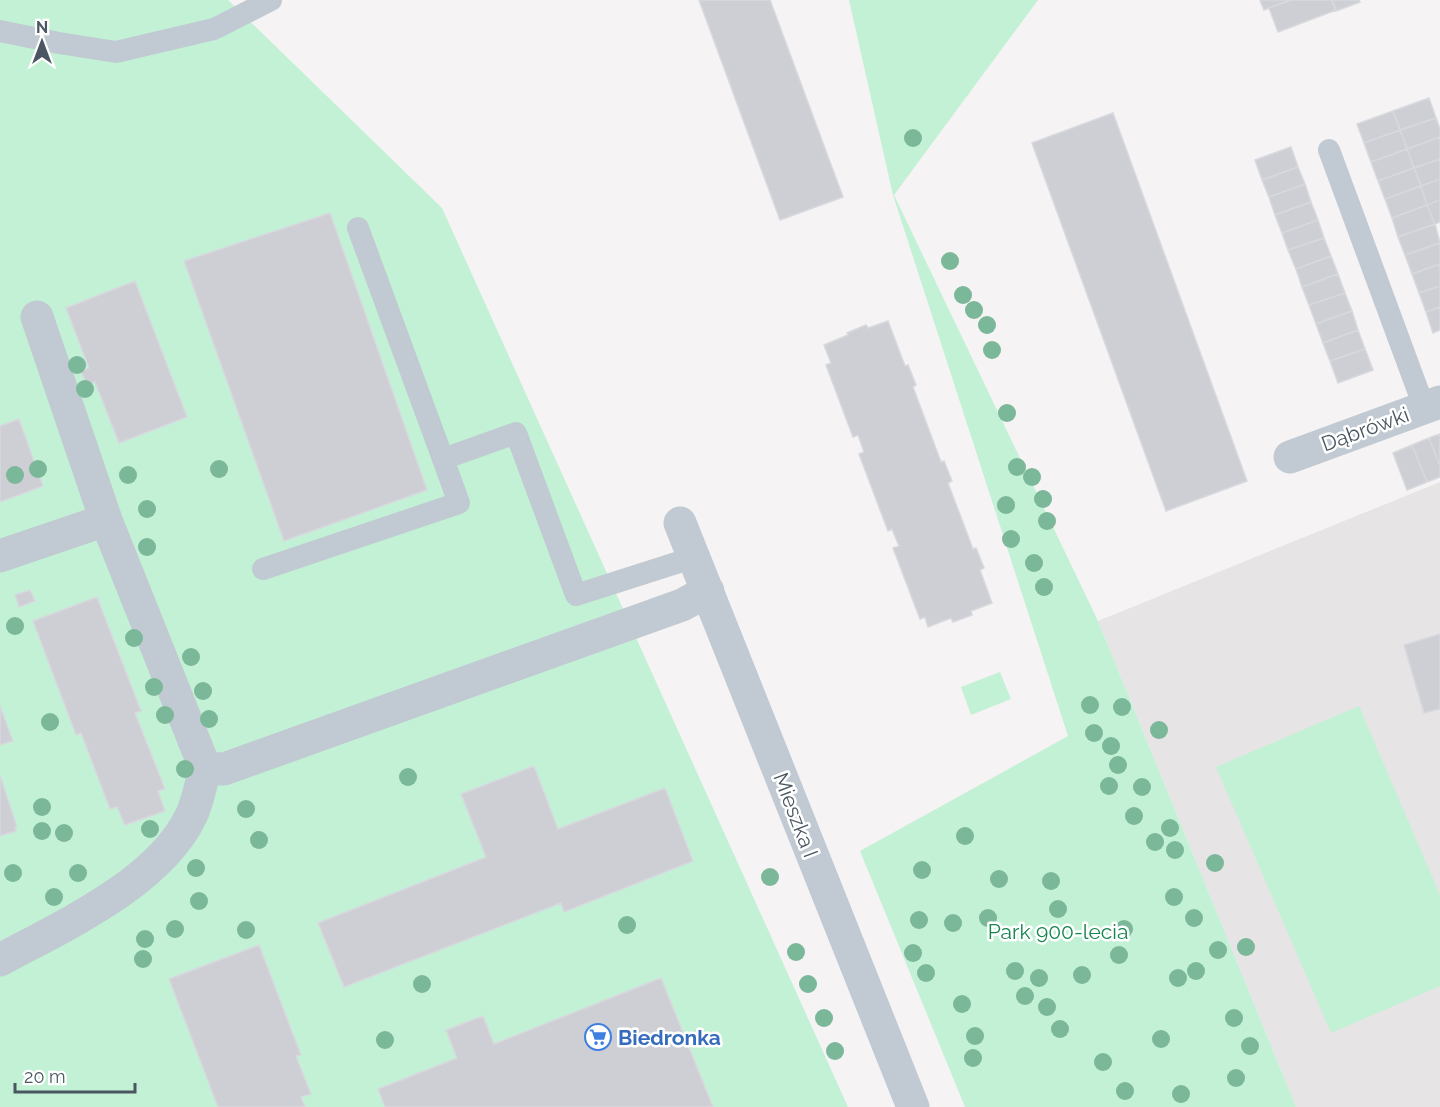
<svg xmlns="http://www.w3.org/2000/svg" width="1440" height="1107" font-family="Raleway,sans-serif">
<style>
.education{fill:#e6e4e5}
.green{fill:#c3f1d5}
.building{fill:#cdcfd5;stroke:#d7d9de;stroke-width:1.5}
.lines{fill:none;stroke-linecap:round;stroke-linejoin:round}
.lane{stroke:#c1cad2;stroke-width:22}
.street{stroke:#c1cad2;stroke-width:33}
.tree{fill:#7bb799}
.labels{text-anchor:middle;dominant-baseline:central;stroke-width:5;stroke-linejoin:round;paint-order:stroke}
.street-label{font-size:21px;fill:#4a5661;stroke:#fff}
.park-label{font-size:21px;fill:#17864f;stroke:#fff}
.shop-label{font-size:21px;font-weight:bold;fill:#366cbe;stroke:#fff;text-anchor:start}
</style>
<rect width="100%" height="100%" fill="#f5f3f3"/>
<path class="education" d="M1440,482v625h-144l-198,-486z"/>
<path class="green" d="M0,0h228l214,208 406,899h-848z
M849,0h189l-144,195 204,426 198,486h-331l-105,-256 208,-115 -175,-541z
M1000,672l11,27 -40,16 -10,-28z
M1359,706l81,189v91l-109,47 -115,-266z"/>
<path class="building" d="M699,0h71l73,197 -63,23z
M1260,0h31l-27,10z
M1291,0h41l4,10 -58,22 -9,-24z
M1332,0h27l1,2 -24,9z
M1429,98l7,20 -36,12 -7,-19z
M1393,111l7,19 -36,13 -7,-19z
M1113,113l134,368 -81,30 -134,-368z
M1436,118l4,11v8l-33,12 -7,-19z
M1400,130l7,19 -36,13 -7,-19z
M1440,137v22l-26,9 -7,-19z
M1291,147l7,20 -36,13 -7,-20z
M1407,149l7,19 -36,13 -7,-19z
M1440,159v20l-19,7 -7,-18z
M1298,167l7,17 -36,13 -7,-17z
M1414,168l7,18 -36,13 -7,-18z
M1440,179v21l-13,5 -6,-19z
M1305,184l6,18 -36,13 -6,-18z
M1421,186l6,19 -35,13 -7,-19z
M1440,200v22l-5,2 -8,-19z
M1311,202l7,18 -36,13 -7,-18z
M1427,205l8,19 -37,13 -6,-19z
M330,213l97,277 -143,51 -100,-280z
M1318,220l6,18 -36,12 -6,-17z
M1435,224l5,19 -35,12 -7,-18z
M1324,238l7,18 -35,13 -8,-19z
M1440,243v21l-28,10 -7,-19z
M1331,256l7,18 -36,13 -6,-18z
M1440,264v22l-21,7 -7,-19z
M1338,274l7,19 -36,12 -7,-18z
M135,281l52,136 -68,26 -24,-61 -8,3 -6,-14 8,-3 -23,-60z
M1440,286v21l-14,5 -7,-19z
M1345,293l7,18 -36,13 -7,-19z
M1440,307v23l-7,3 -7,-21z
M1352,311l6,19 -35,13 -7,-19z
M888,321l17,45 3,-1 8,20 -3,2 28,75 3,-1 8,20 -4,2 25,66 3,-1 8,20 -4,2 12,33 -21,8 1,4 -19,7 -2,-4 -23,9 -3,-10 -5,2 -27,-71 6,-2 -7,-17 -4,2 -29,-77 5,-2 -6,-17 -5,2 -27,-72 5,-2 -7,-18 24,-10 -1,-2 19,-8 2,3z
M1358,330l7,19 -35,12 -7,-18z
M1365,349l8,21 -35,13 -8,-22z
M19,419l24,67 -43,16v-76z
M1440,434v32l-11,-28z
M1429,438l11,28v11l-13,5 -15,-37z
M1412,445l15,37 -20,8 -14,-37z
M30,590l5,11 -16,6 -4,-12z
M97,597l44,114 -6,2 30,76 -7,2 7,20 -40,14 -8,-18 -7,2 -29,-76 -5,2 -43,-114z
M1440,634v75l-16,4 -20,-68z
M0,706l13,35 -13,4z
M534,766l24,63 107,-41 28,73 -129,51 -3,-9 -217,84 -26,-64 168,-66 -25,-63z
M0,775l17,52h-2l1,4 -16,5z
M259,945l42,110 -5,1 15,38 -10,3 4,10h-87l-49,-128z
M661,978l52,129h-328l-7,-18 79,-31 -11,-28 37,-14 11,28z"/>
<g class="lines">
<path class="lane" d="M0,31l59,12 57,9 98,-23 57,-29
M1329,150l95,257
M358,228l85,231 73,-26 60,162 119,-38
M263,569l196,-66 -16,-44"/>
<path class="street" d="M37,317l69,203
M1290,457l150,-55
M680,523l233,584
M0,556l106,-36 99,248 19,1 458,-164 26,-14
M0,960c63,-34 159,-77 191,-144 7,-14 10,-33 14,-48"/>
</g>
<g class="tree">
<circle cx="913" cy="138" r="9"/>
<circle cx="950" cy="261" r="9"/>
<circle cx="963" cy="295" r="9"/>
<circle cx="974" cy="310" r="9"/>
<circle cx="987" cy="325" r="9"/>
<circle cx="992" cy="350" r="9"/>
<circle cx="77" cy="365" r="9"/>
<circle cx="85" cy="389" r="9"/>
<circle cx="1007" cy="413" r="9"/>
<circle cx="1017" cy="467" r="9"/>
<circle cx="38" cy="469" r="9"/>
<circle cx="219" cy="469" r="9"/>
<circle cx="15" cy="475" r="9"/>
<circle cx="128" cy="475" r="9"/>
<circle cx="1032" cy="477" r="9"/>
<circle cx="1043" cy="499" r="9"/>
<circle cx="1006" cy="505" r="9"/>
<circle cx="147" cy="509" r="9"/>
<circle cx="1047" cy="521" r="9"/>
<circle cx="1011" cy="539" r="9"/>
<circle cx="147" cy="547" r="9"/>
<circle cx="1034" cy="563" r="9"/>
<circle cx="1044" cy="587" r="9"/>
<circle cx="15" cy="626" r="9"/>
<circle cx="134" cy="638" r="9"/>
<circle cx="191" cy="657" r="9"/>
<circle cx="154" cy="687" r="9"/>
<circle cx="203" cy="691" r="9"/>
<circle cx="1090" cy="705" r="9"/>
<circle cx="1122" cy="707" r="9"/>
<circle cx="165" cy="715" r="9"/>
<circle cx="209" cy="719" r="9"/>
<circle cx="50" cy="722" r="9"/>
<circle cx="1159" cy="730" r="9"/>
<circle cx="1094" cy="733" r="9"/>
<circle cx="1111" cy="746" r="9"/>
<circle cx="1118" cy="765" r="9"/>
<circle cx="185" cy="769" r="9"/>
<circle cx="408" cy="777" r="9"/>
<circle cx="1109" cy="786" r="9"/>
<circle cx="1142" cy="787" r="9"/>
<circle cx="42" cy="807" r="9"/>
<circle cx="246" cy="809" r="9"/>
<circle cx="1134" cy="816" r="9"/>
<circle cx="1170" cy="828" r="9"/>
<circle cx="150" cy="829" r="9"/>
<circle cx="42" cy="831" r="9"/>
<circle cx="64" cy="833" r="9"/>
<circle cx="965" cy="836" r="9"/>
<circle cx="259" cy="840" r="9"/>
<circle cx="1155" cy="842" r="9"/>
<circle cx="1175" cy="850" r="9"/>
<circle cx="1215" cy="863" r="9"/>
<circle cx="196" cy="868" r="9"/>
<circle cx="922" cy="870" r="9"/>
<circle cx="13" cy="873" r="9"/>
<circle cx="78" cy="873" r="9"/>
<circle cx="770" cy="877" r="9"/>
<circle cx="999" cy="879" r="9"/>
<circle cx="1051" cy="881" r="9"/>
<circle cx="54" cy="897" r="9"/>
<circle cx="1174" cy="897" r="9"/>
<circle cx="199" cy="901" r="9"/>
<circle cx="1058" cy="909" r="9"/>
<circle cx="988" cy="918" r="9"/>
<circle cx="1194" cy="918" r="9"/>
<circle cx="919" cy="920" r="9"/>
<circle cx="953" cy="923" r="9"/>
<circle cx="627" cy="925" r="9"/>
<circle cx="175" cy="929" r="9"/>
<circle cx="1124" cy="929" r="9"/>
<circle cx="246" cy="930" r="9"/>
<circle cx="145" cy="939" r="9"/>
<circle cx="1246" cy="947" r="9"/>
<circle cx="1218" cy="950" r="9"/>
<circle cx="796" cy="952" r="9"/>
<circle cx="913" cy="953" r="9"/>
<circle cx="1119" cy="955" r="9"/>
<circle cx="143" cy="959" r="9"/>
<circle cx="1015" cy="971" r="9"/>
<circle cx="1196" cy="971" r="9"/>
<circle cx="926" cy="973" r="9"/>
<circle cx="1082" cy="975" r="9"/>
<circle cx="1039" cy="978" r="9"/>
<circle cx="1178" cy="978" r="9"/>
<circle cx="422" cy="984" r="9"/>
<circle cx="808" cy="984" r="9"/>
<circle cx="1025" cy="996" r="9"/>
<circle cx="962" cy="1004" r="9"/>
<circle cx="1047" cy="1007" r="9"/>
<circle cx="824" cy="1018" r="9"/>
<circle cx="1234" cy="1018" r="9"/>
<circle cx="1060" cy="1029" r="9"/>
<circle cx="975" cy="1036" r="9"/>
<circle cx="1161" cy="1039" r="9"/>
<circle cx="385" cy="1040" r="9"/>
<circle cx="1250" cy="1046" r="9"/>
<circle cx="835" cy="1051" r="9"/>
<circle cx="973" cy="1058" r="9"/>
<circle cx="1103" cy="1062" r="9"/>
<circle cx="1236" cy="1078" r="9"/>
<circle cx="1125" cy="1091" r="9"/>
<circle cx="1181" cy="1094" r="9"/>
</g>
<defs>
<symbol id="supermarket-ring" viewBox="-11 -11 22 22"><circle r="9.5" fill="#fff" stroke="#3f7fe0" stroke-width="1.5"/><path d="M-6-5.5h2.5l.6 2H6L4.5 2H-2.5L-4.4-4H-6ZM-1.5 3.2a1.3 1.3 0 1 0 .1 0ZM3 3.2a1.3 1.3 0 1 0 .1 0Z" fill="#3f7fe0"/></symbol>
</defs>
<g fill-rule="evenodd">
<use href="#supermarket-ring" x="583" y="1022" width="30" height="30"/>
</g>
<g class="labels">
<g class="street-label">
<text transform="translate(1365 429) rotate(-20)">Dąbrówki</text>
<text transform="translate(796 815) rotate(69)">Mieszka I</text>
</g>
<g class="park-label">
<text x="1058" y="931">Park 900-lecia</text>
</g>
<g class="shop-label">
<text x="618" y="1037">Biedronka</text>
</g>
</g>
<g transform="translate(42 42)" stroke="#ffffff" stroke-width="4.5" paint-order="stroke">
<path d="M0-4.5L10 22L0 15L-10 22Z" fill="#4a5661"/>
<text y="-9" font-size="16" font-weight="bold" text-anchor="middle" fill="#4a5661">N</text>
</g>
<path d="M15 1083v9h120v-9" fill="none" stroke="#4a5661" stroke-width="3"/>
<text x="24" y="1083" font-size="18" fill="#4a5661" stroke="#ffffff" stroke-width="4.5" paint-order="stroke">20 m</text>
</svg>
